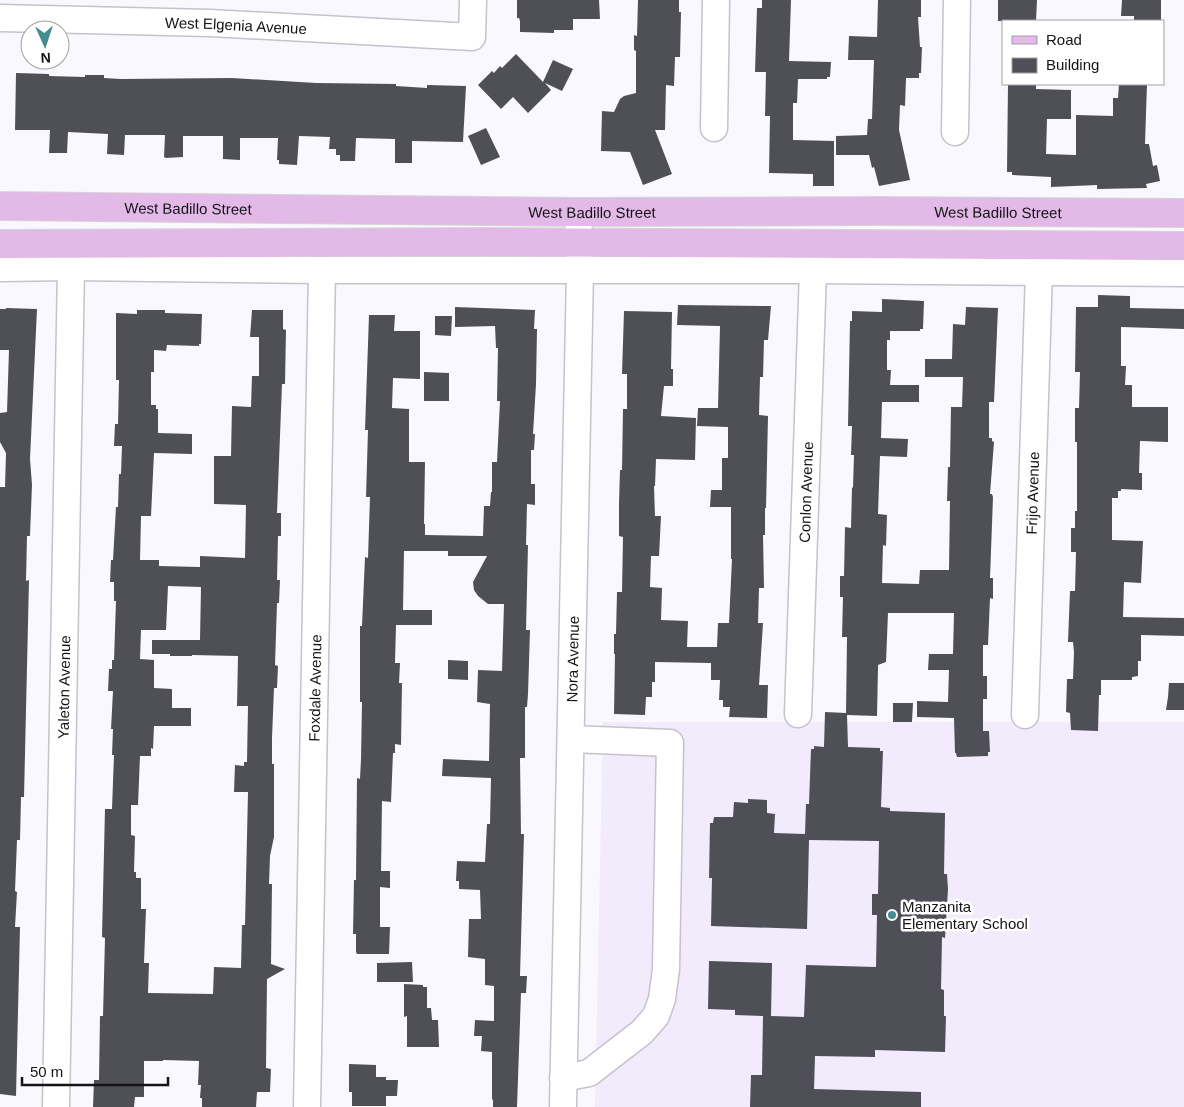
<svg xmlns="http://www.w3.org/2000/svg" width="1184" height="1107" font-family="Helvetica,sans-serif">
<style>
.built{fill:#f1ebfb}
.building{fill:#4f4f57;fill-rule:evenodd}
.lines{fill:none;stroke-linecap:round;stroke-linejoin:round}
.minor-casing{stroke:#c5c2cb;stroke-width:29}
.major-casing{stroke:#d5d5d5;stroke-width:30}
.minor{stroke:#fff;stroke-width:26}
.major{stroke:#e3b9e8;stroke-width:28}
.poi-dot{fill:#458d8c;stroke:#fff;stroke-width:2}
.labels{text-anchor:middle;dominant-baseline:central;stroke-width:5;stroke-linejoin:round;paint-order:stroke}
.street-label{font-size:15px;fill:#141316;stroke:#fff}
.poi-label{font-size:15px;fill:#141316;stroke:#fff;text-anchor:start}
</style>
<rect width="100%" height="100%" fill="#faf8ff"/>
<path class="built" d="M603,722h581v385h-589z"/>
<path class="building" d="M517,0h82l1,19h-27v11h-19v3l-34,-1v-11l-1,-3h-2z
M638,0h41v12h2l-1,45h-5l-1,29 -8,-1 -1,45h-10l17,44 -29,11 -13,-33 -29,-1 1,-40 12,1 6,-13 4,-3 12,-3v-42l-2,-1v-15l3,1z
M762,0h29l-2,61 42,1 -1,15h-3v2h-29l-1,24h-4v37l41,1v45h-21v-12l-44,-1 1,-57h-5l1,-44h-11l2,-64h5z
M878,0h43v17h-3l2,30h2l-1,26h-2v5h-13l-1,28 -5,-1 -1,25 11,50 -31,6 -5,-19 -2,1 -3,-13h-33v-19l31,-1 1,-16h4l2,-59h-26l1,-24 28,1z
M998,0h39l-1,21h-38z
M1122,0h39v21h-27v-5h-13z
M516,54l27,28 10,-22 20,9 -11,22 -17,-8 6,7 -23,23 -15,-16 -12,12 -23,-24 14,-14 2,2 6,-7 2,2z
M16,73l33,1v2l36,1v-2h19v3l17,1 111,-1 84,5 80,1v2l31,2v-3l39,1 -3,56 -51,-1v22h-17v-24l-39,-1 -1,23h-15v-6h-4v-6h-7l1,-12 -31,-1 -2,29 -18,-1v-4h-2l1,-22h-38v22l-17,-1v-23h-40v21l-17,1 -2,-1 1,-22h-40l-1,20 -17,-1 1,-20 -40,-2 -1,21h-18l1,-23h-35z
M1008,84h28v5l35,1v29h-24l-1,35 30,1v-40l37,1v-18h5l1,-14h28l-2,60h4l4,22 4,-1 3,16 -14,3 1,4 -50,1v-4l-46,2v-10l-39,-2v-3h-5z
M486,128l14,29 -19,8 -13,-29z
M1098,295l32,1v12l54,1v20l-63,-2v39h5l-1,19h7v22h36v35l-28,-1 -1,32h3v17l-21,-1v2h-3v7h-6v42l31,1 -2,42 -17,-1 -1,35 61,1v18l-43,-1v26h-3v15l-6,1v3h-31v15h-2l-1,36 -27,-1 -1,-17 -4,-1 1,-33h6l1,-27 -1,-10h-5l2,-51h5l1,-39h-5v-24h4v-17h2v-69h-2v-34h4l1,-36h-5l1,-65h22z
M882,299l42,2 -1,28h-3v2h-30v9h-3v30h4l-1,15h29v17h-37l-1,36 27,1 -1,18 -27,-1 -2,58 9,1 -1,31 -3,-1 -1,38 37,1 1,-14h29l1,-69h-3l1,-34h2l1,-60h11l1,-30h-38v-18h27l1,-35 12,1 1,-18 32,1 -4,94h-5v36h3v3l2,1 -4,52h2l1,3 -3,81h3v21l-3,-1 -2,47h-5v31h4v23h-4v32h6l1,21h-2v4l-31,1 -1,-4h-1l-1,-35 -37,-1v-16l31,1 1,-32h-21l1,-16h24l1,-41h-66l-2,49 -8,3v3l-1,48 -30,-1 1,32 32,1v3h3l-2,56 9,1v3l55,2 -1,61h3l1,15 -3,49 -3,-1 -1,52 3,1v26h2l-1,36 -70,-2v7l-60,-1 -1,33 107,3v15h-171l1,-32h11l1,-59 -28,-1v-5l-27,-1 1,-48 63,2 -1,53 33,1 2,-52 70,2 1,-52h-5v-21h6l1,-53 -70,-1 -2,89 -96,-3 1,-48h-3l1,-55h3l1,-6h19l1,-15 14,1v-4l19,1v13l8,1 -1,19 31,1 1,-30h3l2,-55h3v-3l10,1 1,-35 21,1 1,-76h-5l1,-40h-3v-21h4l1,-49 6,1 1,-41 1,1 1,-33h-3l1,-29h-4l2,-105h2v-10l30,1z
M678,305l93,1 -3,34h-4l-1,37h-3l-1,38 9,1 -2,92h-1v27h-2l1,53h-5l-1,35h5l-4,62h9l-1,33 -38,-1 1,-10h-7v-7h-4l1,-20h-9v-17l-56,-1v20h-3v15h-6l-1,18 -31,-1 1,-60h-1v-20h2l1,-42h5l1,-55 -4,-1v-33l1,-33h2l1,-61h4v-35h-5l2,-63 48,1 -1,57h2v17h-9l-3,30 35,2 -1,42 -39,-1 -1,27h-1l1,30h6l-2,40h-8l-1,31 12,1 -1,32 27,1 -1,26h30l1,-24h11l3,-64h-1v-52h-21l1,-17h11v-32h6v-31l-31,-1 1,-18h20l2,-82 -43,-1z
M455,307l80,3 -1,19h3l-1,55 -3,50h2l-1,16h-3v34h4v21l-8,-1 -1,41h2l-2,85h4l-2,64 -1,13h-2v51h-5l1,76h3l-4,142h7l-1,17h-5l-4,114h-24v-8l-1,1v-48l-11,-1 1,-15h-8l1,-16 19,1v-35l-9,-1v-26l-17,-2 1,-38h12l-1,-29 -21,-1v-8h-3l1,-20 28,1 2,-38h3l1,-46 -49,-2 1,-17 46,2 1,-57 -13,-2 1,-32 24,1 2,-67h-16l-10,-8 -4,-6 -1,-8 14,-26h-39v-5h-44l-1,59h29v15h-36l-1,38h5l-1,20h3l-1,62 -6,-1v9h-2l-2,49 -9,-1 -1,70h9v17l-10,-1v40h10l-1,27h-32l-1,-2v-18h-3l1,-54h2l1,-102 3,1 1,-20 1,-57h-2v-76h2l3,-69 3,1 2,-61h-4l2,-67h-3l4,-115h26l-1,16h26v48l-27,-1 -1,30 17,1v53h16l-1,62h1v11l58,1 1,-30h6l1,-14h1v-30h5l3,-61h-3l1,-53h-2l-1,-22 -40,1z
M6,308l31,1 -7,150 2,26 -2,51h-3l-1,45 3,-1 -5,217h-3l-1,43h-3l-2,51 2,1 -2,35h5l-4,169 -16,-2v-607h5l1,-34 -6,-11v-29l7,-1 2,-62h-9v-41h6z
M137,310h28v3l37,1 -1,30h-2v2l-32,-1 -1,6 -12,-1v22h-3v33h5v4h2v24l34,1v20l-38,-1 -3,63h-10l-1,44h19v6l41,1v-11l45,2 1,-53 -32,-1v-48h17l1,-50 19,1 1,-31h7v-39h-9l2,-27h31v19l3,1 -1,54h-3l-5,129h4v23h-3l-1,44h3l-1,23h-2l-2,62 3,1 -1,22h-3l-2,50v26h2v73l-4,19 -1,28h3l-1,80 14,5 -18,10 -1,89 5,1 -1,23h-13l-1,15h-54v-9h-2l1,-13h-3l1,-24 -36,-1v1h-19v36h-9l-1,10h-41l1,-27h5l1,-64h3l2,-78 -3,-1 3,-128h7l2,-54h-2l1,-26h-2l2,-38h-5l1,-22h3v-9h2l2,-59h-2v-19h-4l1,-22h2l3,-53h2l1,-33h2l1,-28h-8l1,-22h3l1,-44h-3v-67l21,1zM168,586l33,1 -1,53h-48v14h18v2h22v-1l46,1 -1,50h11l-1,56h-3v4l-9,-1 -1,27h14l-3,133h-3l-1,43 -27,-1 -1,27 -65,-1 1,-30h-5l2,-54h-5v-31h-5v-6h-2l1,-36 -4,-1v-30h7l2,-49h11v-8l2,1 1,-23h37v-18h-19v-19l-18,-1v-28l-14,-1 1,-29h25z
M435,316h17l-1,20 -16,-1z
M424,372l25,1v28h-25z
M448,660l20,1v19l-20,-1z
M1169,683h15v27h-18l2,-13z
M893,703h20l-1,19h-19z
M412,962l1,20h-36v-19z
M404,984l19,1v2h4v21h4l1,12h6l1,27h-32v-31l-3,1z
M349,1064l27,1v12h10v3h12l-1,16h-11v10h-34v-14h-3z"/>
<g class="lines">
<defs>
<g id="minor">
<path id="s1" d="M0,18l210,5 262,14 1,-37"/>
<path d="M714,128l2,-128"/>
<path d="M955,132l2,-132"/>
<path d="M0,268l71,-1 251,3h491l371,3"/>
<path id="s2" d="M798,714l15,-444"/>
<path id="s3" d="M1025,715l14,-444"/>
<path d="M563,1078l26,-5 53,-41 14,-16 6,-17 4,-30 4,-226 -99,-4"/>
<path id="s4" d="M56,1107l15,-840"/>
<path id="s5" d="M307,1107l15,-837"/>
<path id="s6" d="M563,1107l17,-836 -2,-59"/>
</g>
<g id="major">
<path id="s7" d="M0,206l578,6 304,-1 302,2"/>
<path d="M0,244l483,-2 701,4"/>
</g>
</defs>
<use href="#minor" class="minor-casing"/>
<use href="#major" class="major-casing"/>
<use href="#minor" class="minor"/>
<use href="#major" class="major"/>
</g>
<circle class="poi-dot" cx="892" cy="915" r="5"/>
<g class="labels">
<g class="street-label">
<text stroke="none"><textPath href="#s1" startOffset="236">West Elgenia Avenue</textPath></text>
<text stroke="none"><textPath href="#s7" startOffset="188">West Badillo Street</textPath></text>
<text stroke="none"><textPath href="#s7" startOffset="592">West Badillo Street</textPath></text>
<text stroke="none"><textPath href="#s7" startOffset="998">West Badillo Street</textPath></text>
<text stroke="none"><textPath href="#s2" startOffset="222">Conlon Avenue</textPath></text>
<text stroke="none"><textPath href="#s3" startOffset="222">Frijo Avenue</textPath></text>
<text stroke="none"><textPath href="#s6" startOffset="448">Nora Avenue</textPath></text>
<text stroke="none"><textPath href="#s4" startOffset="420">Yaleton Avenue</textPath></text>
<text stroke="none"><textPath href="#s5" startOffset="419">Foxdale Avenue</textPath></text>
</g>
<g class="poi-label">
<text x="902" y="906">Manzanita<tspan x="902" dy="17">Elementary School</tspan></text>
</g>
</g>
<rect x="1002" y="20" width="162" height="65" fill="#ffffff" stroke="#a1a1a2"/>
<rect x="1012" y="36" width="25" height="8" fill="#e3b9e8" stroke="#a1a1a2"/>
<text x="1046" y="45" font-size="15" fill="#141316">Road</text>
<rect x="1012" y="58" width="25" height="15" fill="#4f4f57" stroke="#a1a1a2"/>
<text x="1046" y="70" font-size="15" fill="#141316">Building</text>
<g transform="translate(45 45) rotate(177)"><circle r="24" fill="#ffffff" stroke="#a1a1a2"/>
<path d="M0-4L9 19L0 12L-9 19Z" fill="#458d8c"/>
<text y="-8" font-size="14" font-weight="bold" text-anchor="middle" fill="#141316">N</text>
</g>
<path d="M22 1077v8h146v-8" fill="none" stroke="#141316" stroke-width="2.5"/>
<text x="30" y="1077" font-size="15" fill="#141316" stroke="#ffffff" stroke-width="4" paint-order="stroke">50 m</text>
</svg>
